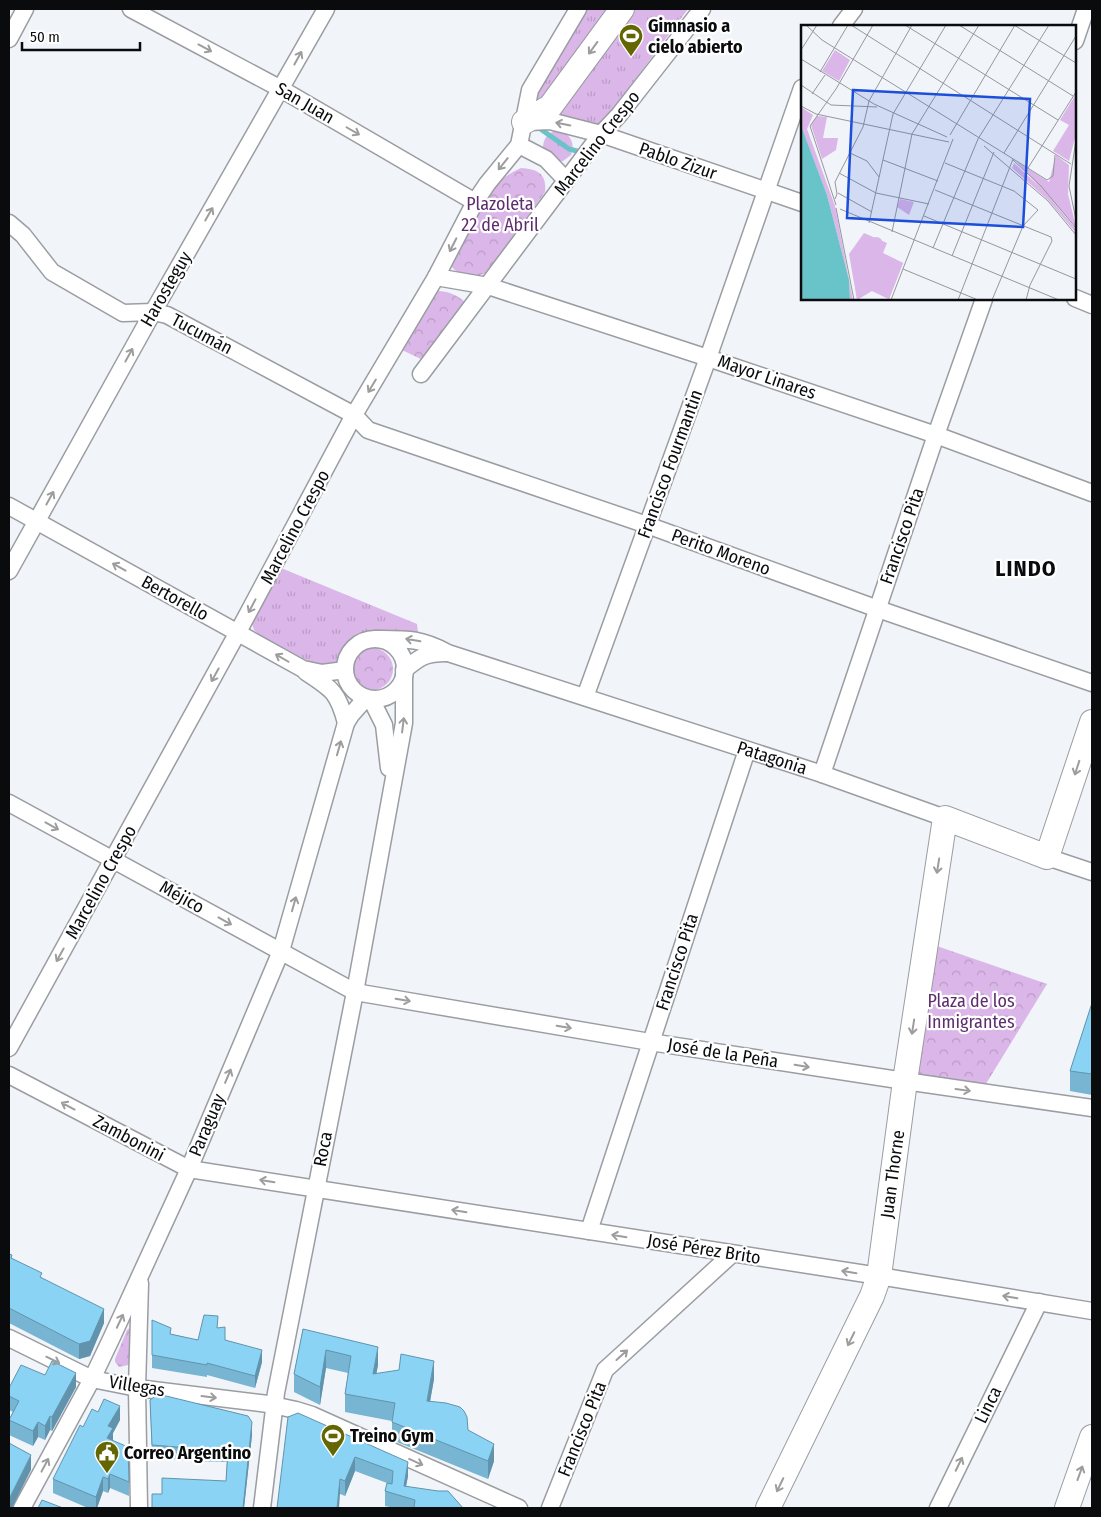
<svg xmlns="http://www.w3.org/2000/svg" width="1101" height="1517" font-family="'Fira Sans Condensed',sans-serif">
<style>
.grass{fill:url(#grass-tufts)}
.forest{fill:url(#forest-crowns)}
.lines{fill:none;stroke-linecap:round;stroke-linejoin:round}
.stream{stroke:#69c4c9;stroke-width:5}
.street-casing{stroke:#9a9da1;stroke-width:19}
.secondary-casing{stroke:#9a9da1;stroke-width:26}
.street{stroke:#fff;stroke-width:16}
.secondary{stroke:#fff;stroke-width:24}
.wall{fill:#77b5d3}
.shaded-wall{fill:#6194ac}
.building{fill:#8ad3f5;stroke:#6194ac}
.oneway{stroke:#9d9d9e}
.labels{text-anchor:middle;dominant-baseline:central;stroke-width:4.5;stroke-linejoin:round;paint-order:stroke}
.poi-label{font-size:18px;font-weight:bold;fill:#0a0b0d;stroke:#fff;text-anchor:start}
.street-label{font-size:18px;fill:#0a0b0d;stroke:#fff}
.park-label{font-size:18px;fill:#5e2d6e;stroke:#fff}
.district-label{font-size:22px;font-weight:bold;letter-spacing:1px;fill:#0a0b0d;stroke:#fff}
.inset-road{fill:none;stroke:#95979b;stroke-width:1}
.view{fill:#1d4ed8;fill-opacity:0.15;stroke:#1d4ed8;stroke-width:2.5}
.inset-edge{fill:none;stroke:#0a0b0d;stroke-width:2.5}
</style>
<defs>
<pattern id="grass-tufts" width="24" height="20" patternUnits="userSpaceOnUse" patternTransform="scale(1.25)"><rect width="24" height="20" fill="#dbb6e8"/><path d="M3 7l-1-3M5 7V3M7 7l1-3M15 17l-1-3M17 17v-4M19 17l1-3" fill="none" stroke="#bb9bc6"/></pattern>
<pattern id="forest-crowns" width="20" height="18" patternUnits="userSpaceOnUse" patternTransform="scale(1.25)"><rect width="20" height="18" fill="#dbb6e8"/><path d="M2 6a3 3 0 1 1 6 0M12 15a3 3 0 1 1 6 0" fill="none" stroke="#bb9bc6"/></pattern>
</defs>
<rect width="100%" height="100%" fill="#f1f4f9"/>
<path class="grass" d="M584,9h30l-75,95 -4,-3 1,-8z
M630,9h58l-87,116 -6,1 -38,-10z
M555,131c14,0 21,11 16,24l-8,6 -5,1 -15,-13c0,-9 3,-15 12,-18z
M281,568l136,56 1,9c-17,1 -51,-1 -64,8 -6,5 -10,12 -13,20l-22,4 -7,-2 -54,-29 -4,-4 -2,-7z"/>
<path class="forest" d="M521,168c17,1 26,6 24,24l-57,80c-11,6 -29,5 -37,-6 18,-38 29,-80 70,-98z
M438,291c9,0 19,4 26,10v5l-39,55 -23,-11 29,-54z
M351 669a21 21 0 1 1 42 0a21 21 0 1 1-42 0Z
M931,944l116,40 -63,103 -68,-12z
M131,1327l-1,33 -2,5 -9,2 -4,-5v-3l12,-29z"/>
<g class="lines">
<path class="stream" d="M539,128l30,21 12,3"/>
<defs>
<g id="street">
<path d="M131,9l150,80 194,113"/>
<path d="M841,26l13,-17"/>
<path d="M9,39l16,-30"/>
<path d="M1075,41l11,-32"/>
<path d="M528,122l22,-1 51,13 201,69"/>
<path d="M519,145l27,14 20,21"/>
<path d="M9,223l14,12 29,37 71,41 30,-1 14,3 187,100 14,15 279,95 231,84 214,74"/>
<path d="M436,277l52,9 220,72 228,77 156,58"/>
<path d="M1075,298l17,7"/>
<path d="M421,374l180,-240 18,-19 83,-106"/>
<path d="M9,506l294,163 19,4 23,-3"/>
<path d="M9,571l144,-259 173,-303"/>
<path id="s1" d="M376,639c31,0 44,-1 72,14l374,121 123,44"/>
<circle cx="375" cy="669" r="30"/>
<path d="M404,670c16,-13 21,-17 42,-17"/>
<path d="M306,672c26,17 32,20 40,51"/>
<path d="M585,697l123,-339 94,-270"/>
<path d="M371,699l13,26 5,43"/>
<path d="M822,774l114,-339 48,-136"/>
<path d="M9,803l346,189 295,50 255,39 187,27"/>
<path d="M1047,857l45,15"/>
<path d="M9,1048l229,-416 116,-217 82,-138 39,-75 12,-18 32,-39 11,-55 48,-81"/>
<path d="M9,1075l180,94 690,107 213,35"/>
<path d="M589,1231l158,-481"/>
<path d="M9,1338l83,41 45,9 131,16 28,6 16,5 207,93"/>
<path d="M22,1508l70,-129 20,-42 77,-168 92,-218 65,-228 5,-8 15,-17"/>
<path d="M139,1508l-2,-120 3,-105"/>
<path d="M262,1508l14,-115 79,-401 49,-269v-49"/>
<path d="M550,1508l55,-138 127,-116"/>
<path d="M938,1508l101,-206"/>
</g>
<g id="secondary">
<path d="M524,122l26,-15 72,-98"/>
<path id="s2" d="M768,1508l104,-212 7,-20 26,-195 40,-263 102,39 45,-135"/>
<path d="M1067,1508l25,-71"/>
</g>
</defs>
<use href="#street" class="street-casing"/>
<use href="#secondary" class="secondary-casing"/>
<use href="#street" class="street"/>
<use href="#secondary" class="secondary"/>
</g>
<path class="wall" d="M1092,1003v92l-22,-4v-20z
M9,1254l3,4 30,20 62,45 -14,33 -11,3 -70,-36z
M152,1320l19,14 27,6 20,-12 7,12 37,22 -7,26 -48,-13v2l-55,-9z
M303,1329l75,36 -2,9 58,5 -4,22 38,29 26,31 -6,18 -96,-39v-19l-47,-9v-18l3,-21 -22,-5 -6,37 -26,-13v-18z
M45,1375l31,12 -24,44 -2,-1 -5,10 -7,-3 -5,9 -24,-11v-16l4,-7 -4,-2v-22z
M150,1400l102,35 -8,73 -82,-14 64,-13 1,-19 -38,-1 -37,-4z
M288,1417l120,59 -2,10 57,22h-69l-9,-2v-15l2,-8 -32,-12 -10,25 -5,-2z
M120,1420l-7,13v7l16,42v14l-19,-8 -2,5 -5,-2 -6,17h-9l-35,-15v-14l30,-52z"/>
<path class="shaded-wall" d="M104,1309v14l-14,33 -11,3v-15z
M378,1347v18l-5,27v-18z
M262,1350v12l-7,26v-12z
M326,1350v18l-6,37v-18z
M434,1361v18l-7,40v-18z
M76,1373v14l-24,44v-14z
M120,1406v14l-7,13v10l-6,9 1,-26z
M50,1416v14l-5,10v-14z
M38,1422v15l-5,9v-15z
M252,1422v13l-8,73h-1z
M494,1444v17l-6,18v-18z
M31,1455v15l-19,38h-3v-9z
M355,1457v14l-10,25v-15z
M408,1462v14l-4,21v-11z
M110,1474v14l-2,5v-14z
M103,1477v14l-6,17h-1v-11z
M340,1479v15l-1,14h-2z"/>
<path class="building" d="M1092,1003v71l-22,-3z
M9,1254l3,1 -1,3 31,15 -2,4 64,32 -14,32 -11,3 -70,-36z
M204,1315l14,1 -1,12 8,-1v13l37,10 -7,26 -48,-13v2l-55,-10v-35l19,8 -1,6 28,6z
M303,1329l75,18 -5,27 26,-4 2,-16 33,7 -7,40 19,2 14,4 4,4 3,6 1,13 26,14 -6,17 -96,-39 3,-19 -50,-9 6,-38 -25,-6 -6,37 -26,-13z
M52,1361l24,12 -24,44 -2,-1 -5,10 -7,-4 -5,9 -24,-11 10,-19 -10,-5v-8l12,-23 24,10z
M158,1394l90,22 4,6 -9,86h-91v-14h10v-16l64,3 2,-32 -39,-1 -37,-3 -2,-45z
M104,1399l16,7 -12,20 5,2 -6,10 21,9 1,35 -19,-8 -2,5 -5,-2 -7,20 -43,-18 27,-54 3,2 9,-18 6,3z
M298,1413l110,49 -4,24 34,5h10l15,17h-49l1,-8 -30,-9 2,-8 5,1 1,-13 -38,-14 -10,24 -5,-2 -3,29h-60l11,-91z
M9,1443l22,12 -22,44z
M42,1500l21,8h-25z"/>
<defs><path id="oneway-shaft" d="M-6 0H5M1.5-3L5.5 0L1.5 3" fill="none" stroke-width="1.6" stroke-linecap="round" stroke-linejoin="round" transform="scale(1.25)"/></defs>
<g class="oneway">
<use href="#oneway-shaft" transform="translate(205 48) rotate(28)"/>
<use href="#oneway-shaft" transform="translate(593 48) rotate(126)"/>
<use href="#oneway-shaft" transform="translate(298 58) rotate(-61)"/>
<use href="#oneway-shaft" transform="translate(563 124) rotate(-168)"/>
<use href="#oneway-shaft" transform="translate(353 131) rotate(30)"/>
<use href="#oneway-shaft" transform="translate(503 164) rotate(129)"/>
<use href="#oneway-shaft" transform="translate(209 214) rotate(-60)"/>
<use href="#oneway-shaft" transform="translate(453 245) rotate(117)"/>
<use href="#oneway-shaft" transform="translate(129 355) rotate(-61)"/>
<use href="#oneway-shaft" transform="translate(372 386) rotate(121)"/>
<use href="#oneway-shaft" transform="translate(50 498) rotate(-61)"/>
<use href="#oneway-shaft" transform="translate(119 567) rotate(-151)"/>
<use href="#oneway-shaft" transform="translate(252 606) rotate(118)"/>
<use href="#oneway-shaft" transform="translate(413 640) rotate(-170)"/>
<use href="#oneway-shaft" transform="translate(282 658) rotate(-150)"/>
<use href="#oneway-shaft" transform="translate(215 675) rotate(119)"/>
<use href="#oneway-shaft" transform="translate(403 725) rotate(-83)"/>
<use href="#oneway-shaft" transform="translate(339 748) rotate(-74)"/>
<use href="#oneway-shaft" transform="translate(1077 768) rotate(108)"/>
<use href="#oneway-shaft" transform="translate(52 826) rotate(29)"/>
<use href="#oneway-shaft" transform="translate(938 866) rotate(99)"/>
<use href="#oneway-shaft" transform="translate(294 904) rotate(-74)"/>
<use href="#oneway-shaft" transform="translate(225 921) rotate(29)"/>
<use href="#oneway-shaft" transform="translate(60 955) rotate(119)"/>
<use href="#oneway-shaft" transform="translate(403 1000) rotate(10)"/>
<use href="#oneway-shaft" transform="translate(564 1027) rotate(10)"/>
<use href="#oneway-shaft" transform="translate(913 1027) rotate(99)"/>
<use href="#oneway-shaft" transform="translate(802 1066) rotate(9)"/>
<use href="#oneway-shaft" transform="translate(228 1076) rotate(-67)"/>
<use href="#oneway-shaft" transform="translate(963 1090) rotate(8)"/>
<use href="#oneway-shaft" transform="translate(68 1106) rotate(-152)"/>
<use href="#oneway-shaft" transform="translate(267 1181) rotate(-171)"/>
<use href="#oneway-shaft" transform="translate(459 1211) rotate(-171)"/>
<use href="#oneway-shaft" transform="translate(619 1236) rotate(-171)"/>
<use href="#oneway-shaft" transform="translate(849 1272) rotate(-171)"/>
<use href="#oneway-shaft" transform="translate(1010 1297) rotate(-171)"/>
<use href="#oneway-shaft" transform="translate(120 1321) rotate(-65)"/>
<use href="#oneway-shaft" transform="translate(851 1339) rotate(116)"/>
<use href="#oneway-shaft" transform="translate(622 1355) rotate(-42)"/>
<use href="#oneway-shaft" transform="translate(53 1360) rotate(26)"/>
<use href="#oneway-shaft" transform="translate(209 1397) rotate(7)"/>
<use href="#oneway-shaft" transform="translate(416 1462) rotate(24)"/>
<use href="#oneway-shaft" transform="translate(959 1464) rotate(-64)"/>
<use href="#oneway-shaft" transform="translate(45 1465) rotate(-62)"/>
<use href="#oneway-shaft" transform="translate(1080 1473) rotate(-70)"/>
<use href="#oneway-shaft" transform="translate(780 1485) rotate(116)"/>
</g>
<defs>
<symbol id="stadium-pin" viewBox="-11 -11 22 30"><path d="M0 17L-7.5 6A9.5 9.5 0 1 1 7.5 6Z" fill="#636601" stroke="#fff"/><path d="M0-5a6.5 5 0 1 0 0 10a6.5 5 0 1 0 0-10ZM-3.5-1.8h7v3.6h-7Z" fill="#fff"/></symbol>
<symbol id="civic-pin" viewBox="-11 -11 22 30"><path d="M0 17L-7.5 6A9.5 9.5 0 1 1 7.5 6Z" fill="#636601" stroke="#fff"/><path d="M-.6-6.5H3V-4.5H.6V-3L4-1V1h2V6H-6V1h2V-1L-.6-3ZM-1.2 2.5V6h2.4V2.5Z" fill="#fff"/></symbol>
</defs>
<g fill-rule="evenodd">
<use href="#stadium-pin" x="617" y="22" width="28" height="38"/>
<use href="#stadium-pin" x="319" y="1422" width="28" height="38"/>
<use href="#civic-pin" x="93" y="1439" width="28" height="38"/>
</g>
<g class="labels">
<g class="poi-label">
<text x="648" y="26">Gimnasio a<tspan x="648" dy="21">cielo abierto</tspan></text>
<text x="350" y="1436">Treino Gym</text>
<text x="124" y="1453">Correo Argentino</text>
</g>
<g class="street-label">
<text transform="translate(305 103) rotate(30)">San Juan</text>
<text transform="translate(597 143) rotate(-52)">Marcelino Crespo</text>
<text transform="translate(678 161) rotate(19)">Pablo Zizur</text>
<text transform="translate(166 289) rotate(-60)">Harosteguy</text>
<text transform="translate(202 334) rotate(28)">Tucumán</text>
<text transform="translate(767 377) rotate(19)">Mayor Linares</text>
<text transform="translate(670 464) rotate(-70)">Francisco Fourmantin</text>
<text transform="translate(295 527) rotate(-62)">Marcelino Crespo</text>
<text transform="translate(902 536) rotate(-71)">Francisco Pita</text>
<text transform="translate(721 552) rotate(20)">Perito Moreno</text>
<text transform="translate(175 598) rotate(29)">Bertorello</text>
<text stroke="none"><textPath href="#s1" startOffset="415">Patagonia</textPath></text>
<text transform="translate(101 882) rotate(-61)">Marcelino Crespo</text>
<text transform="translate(182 897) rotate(29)">Méjico</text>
<text transform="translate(677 962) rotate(-72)">Francisco Pita</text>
<text transform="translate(723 1053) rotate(9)">José de la Peña</text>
<text transform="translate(207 1125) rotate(-67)">Paraguay</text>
<text transform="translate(129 1138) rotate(28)">Zambonini</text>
<text transform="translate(323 1149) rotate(-79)">Roca</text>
<text stroke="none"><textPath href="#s2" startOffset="360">Juan Thorne</textPath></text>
<text transform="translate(704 1249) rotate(9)">José Pérez Brito</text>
<text transform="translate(137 1386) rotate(9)">Villegas</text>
<text transform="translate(988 1405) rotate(-64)">Linca</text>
<text transform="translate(582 1429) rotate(-68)">Francisco Pita</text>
</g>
<g class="park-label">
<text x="500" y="204">Plazoleta<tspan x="500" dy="21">22 de Abril</tspan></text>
<text x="971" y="1001">Plaza de los<tspan x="971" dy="21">Inmigrantes</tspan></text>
</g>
<g class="district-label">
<text x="1026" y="568">LINDO</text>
</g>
</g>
<g transform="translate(801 25)">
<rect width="275" height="275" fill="#f1f4f9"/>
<path d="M275,69v40l-7,27 -16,-10 16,-26 -9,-5zM255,130l13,10 -1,29 8,33 -60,-66 33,21zM213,138l28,26 34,40v4l-28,-33 -36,-32z" fill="#dbb6e8"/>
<path d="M34,25l15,10 -11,21 -17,-10zM0,82l12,8 -6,14 28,77 18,94h-3l-1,-20 -22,-85 -25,-65zM16,91l10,1 -4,21h15l-2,12 -14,9 -11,-34zM99,174l14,3 -5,13 -12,-8zM63,208l23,10 -4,10 20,10 -14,36 -17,-8 -15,9 -8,-46z" fill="#dbb6e8"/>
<path d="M68 219a7 7 0 1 1 14 0a7 7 0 1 1-14 0ZM57,223l9,15 -8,4 -8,-15zM75,225l27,13 -14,36 -25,-12 -1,-5z" fill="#dbb6e8"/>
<path d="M0,101l26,69 22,85 1,20h-49z" fill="#69c4c9"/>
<path class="inset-road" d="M5,0l16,15 225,140 6,-4 2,-21M50,0l220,139M104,0l153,95M158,0l114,71M213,0l62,38M0,25l16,-25M0,34l73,45 73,33M19,47l28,-47M0,60l30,20 46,2M11,69l13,-19M0,81l15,8 133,28M149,110l65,-110M275,115l-7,46 7,34M183,121l64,55 28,34M49,128l17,8 12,16M203,128l72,-117M82,135l55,21M212,135l28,26 35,42M144,138l69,28 24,19 -15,16 -31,74M227,143l48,-76M38,148l37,20 53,11M134,165l116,47 1,4 -22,44 -4,15M37,168l34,19M34,174l2,-5 -2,-12 28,-55 6,-26 43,-76M35,180l-26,-79 26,-37 37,-64M35,183l18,92M39,184l219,91M123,191l152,63M68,198l24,-109 53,-89M91,207l20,-98 67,-109M132,223l45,-109 71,-114M151,231l42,-104M102,244l75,31M90,275l62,-161M157,275l55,-141"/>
<path class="view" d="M52,65l177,9 -7,128 -176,-9z"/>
<rect width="275" height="275" class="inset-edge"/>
</g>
<rect width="1101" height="1517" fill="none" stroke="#0a0b0d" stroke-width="20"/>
<path d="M22 42v8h118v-8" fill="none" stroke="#0a0b0d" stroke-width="2.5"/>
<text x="30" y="42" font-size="15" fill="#0a0b0d" stroke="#ffffff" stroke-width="4" paint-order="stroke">50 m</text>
</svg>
